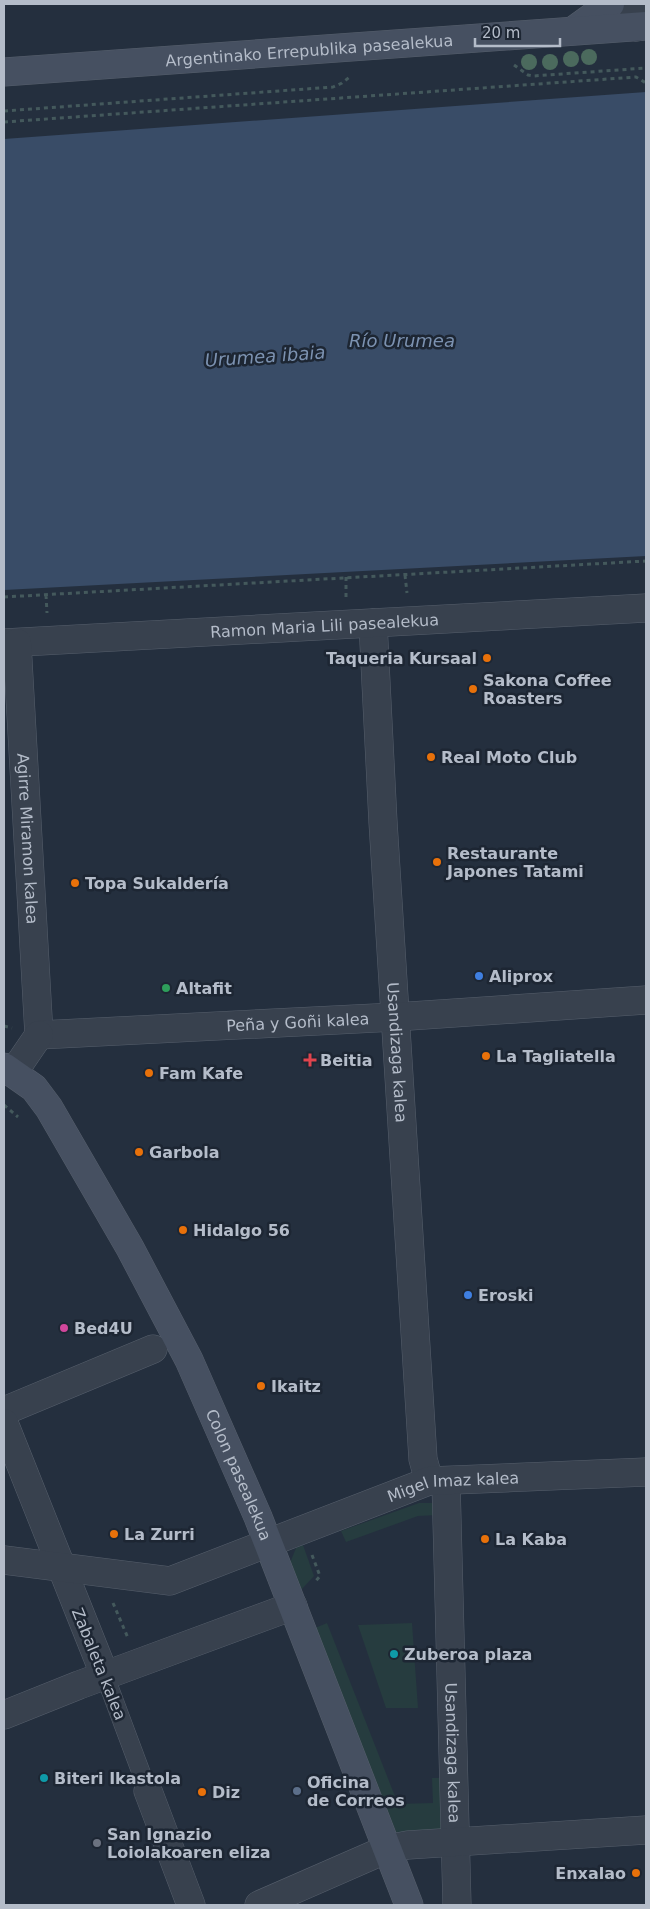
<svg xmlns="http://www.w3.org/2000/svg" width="650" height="1909" font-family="'DejaVu Sans',sans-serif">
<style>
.green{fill:#263c3f}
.water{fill:#394c67}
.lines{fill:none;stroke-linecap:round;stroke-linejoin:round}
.lane-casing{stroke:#565f6c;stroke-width:19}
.street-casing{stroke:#565f6c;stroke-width:29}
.secondary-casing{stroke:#565f6c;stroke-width:29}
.path{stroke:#44595c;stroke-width:3;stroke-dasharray:4 4;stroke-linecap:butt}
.lane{stroke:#38414e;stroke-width:18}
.street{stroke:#38414e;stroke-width:28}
.secondary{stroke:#465061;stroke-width:28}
.tree{fill:#4b6a5d}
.food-dot{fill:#e8710a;stroke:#1d2633;stroke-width:2}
.shop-dot{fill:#3f7fe0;stroke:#1d2633;stroke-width:2}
.leisure-dot{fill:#2e9e5b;stroke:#1d2633;stroke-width:2}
.health-dot{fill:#e0444e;stroke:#1d2633;stroke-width:2}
.hotel-dot{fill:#d1479c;stroke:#1d2633;stroke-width:2}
.culture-dot{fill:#0f9aa8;stroke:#1d2633;stroke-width:2}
.service-dot{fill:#5c6f8a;stroke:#1d2633;stroke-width:2}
.worship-dot{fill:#6b7280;stroke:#1d2633;stroke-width:2}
.labels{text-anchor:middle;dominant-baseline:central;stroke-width:5;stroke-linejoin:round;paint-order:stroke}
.street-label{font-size:16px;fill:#b4bcc9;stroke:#1d2633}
.poi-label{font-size:16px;font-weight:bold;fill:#b4bcc9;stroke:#1d2633;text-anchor:start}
.water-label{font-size:18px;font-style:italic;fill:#7c92b1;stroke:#1d2633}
</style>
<rect width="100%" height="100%" fill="#242f3e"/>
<path class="green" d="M419,1503h19v12l-20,1 -72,26 -5,-11z
M303,1545l11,31 -13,14 -11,-27 6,-15z
M327,1623l71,181 35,-1 -1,-25h13l2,53 -51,1 -81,-204z
M412,1623l6,85h-32l-28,-83z"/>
<path class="water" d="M646,92v464l-642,34v-451z"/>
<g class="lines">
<defs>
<path id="lane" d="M637,27l9,-20
M105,1676l43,115"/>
<g id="street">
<path d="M624,4l13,23"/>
<path id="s1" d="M373,623l10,199 40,637 6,22"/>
<path id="s2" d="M4,643l642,-35"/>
<path id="s3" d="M17,643l22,392"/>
<path id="s4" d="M39,1035l356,-18 251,-17"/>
<path d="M13,1073l26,-38"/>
<path d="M4,1411l149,-62"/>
<path d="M4,1423l101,253"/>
<path id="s5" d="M446,1482l11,423"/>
<path id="s6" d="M4,1560l166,21 259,-100 217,-9"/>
<path d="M4,1715l75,-30 214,-79"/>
<path d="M148,1791l43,114"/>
<path d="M259,1905l128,-56 21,-4 238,-15"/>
</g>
<g id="secondary">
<path d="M574,30l36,-26"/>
<path id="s7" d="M4,72l642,-46"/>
<path id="s8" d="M4,1067l30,21 15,20 81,140 59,112 69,157 151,388"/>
</g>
</defs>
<use href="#lane" class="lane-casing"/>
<use href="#street" class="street-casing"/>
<use href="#secondary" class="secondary-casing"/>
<path class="path" d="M514,65l14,10 5,1 113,-8
M4,111l329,-24 9,-4 9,-7
M4,122l632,-45 10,6
M405,575l2,18
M346,577v20
M46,595l1,18
M4,597l642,-36
M4,1026l8,2
M4,1105l14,12
M312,1555l8,21 -6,7
M113,1603l15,35"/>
<use href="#lane" class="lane"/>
<use href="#street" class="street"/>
<use href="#secondary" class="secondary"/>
</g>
<g class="tree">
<circle cx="589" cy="57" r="8"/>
<circle cx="571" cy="59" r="8"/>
<circle cx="529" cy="62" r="8"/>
<circle cx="550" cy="62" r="8"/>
</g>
<g class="food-dot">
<circle cx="487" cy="658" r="5"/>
<circle cx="473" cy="689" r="5"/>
<circle cx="431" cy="757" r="5"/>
<circle cx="437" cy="862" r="5"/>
<circle cx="75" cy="883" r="5"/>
<circle cx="486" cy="1056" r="5"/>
<circle cx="149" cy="1073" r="5"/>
<circle cx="139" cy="1152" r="5"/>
<circle cx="183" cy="1230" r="5"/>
<circle cx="261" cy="1386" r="5"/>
<circle cx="114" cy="1534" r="5"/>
<circle cx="485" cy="1539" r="5"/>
<circle cx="202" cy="1792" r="5"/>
<circle cx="636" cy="1873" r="5"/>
</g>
<g class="shop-dot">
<circle cx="479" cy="976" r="5"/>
<circle cx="468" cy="1295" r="5"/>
</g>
<circle class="leisure-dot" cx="166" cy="988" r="5"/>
<path class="health-dot" d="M307.5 1052.5h5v5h5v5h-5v5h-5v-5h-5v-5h5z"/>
<circle class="hotel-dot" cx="64" cy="1328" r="5"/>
<g class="culture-dot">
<circle cx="394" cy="1654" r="5"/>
<circle cx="44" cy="1778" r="5"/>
</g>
<circle class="service-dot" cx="297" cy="1791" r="5"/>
<circle class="worship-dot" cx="97" cy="1843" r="5"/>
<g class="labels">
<g class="street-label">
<text stroke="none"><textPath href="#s7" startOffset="306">Argentinako Errepublika pasealekua</textPath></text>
<text stroke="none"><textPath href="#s2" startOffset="321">Ramon Maria Lili pasealekua</textPath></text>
<text stroke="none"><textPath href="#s3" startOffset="196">Agirre Miramon kalea</textPath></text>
<text stroke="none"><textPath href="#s4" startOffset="259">Peña y Goñi kalea</textPath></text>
<text stroke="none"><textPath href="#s1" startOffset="430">Usandizaga kalea</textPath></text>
<text stroke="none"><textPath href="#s8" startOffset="475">Colon pasealekua</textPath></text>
<text stroke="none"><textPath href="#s6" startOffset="468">Migel Imaz kalea</textPath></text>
<text transform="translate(99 1664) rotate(68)">Zabaleta kalea</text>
<text stroke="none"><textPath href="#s5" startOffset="271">Usandizaga kalea</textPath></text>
</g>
<g class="poi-label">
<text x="477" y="658" text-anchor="end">Taqueria Kursaal</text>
<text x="483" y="680">Sakona Coffee<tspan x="483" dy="18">Roasters</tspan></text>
<text x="441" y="757">Real Moto Club</text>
<text x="447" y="853">Restaurante<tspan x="447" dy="18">Japones Tatami</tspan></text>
<text x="85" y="883">Topa Sukaldería</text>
<text x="489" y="976">Aliprox</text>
<text x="176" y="988">Altafit</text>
<text x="496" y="1056">La Tagliatella</text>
<text x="320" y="1060">Beitia</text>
<text x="159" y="1073">Fam Kafe</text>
<text x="149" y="1152">Garbola</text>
<text x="193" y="1230">Hidalgo 56</text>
<text x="478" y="1295">Eroski</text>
<text x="74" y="1328">Bed4U</text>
<text x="271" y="1386">Ikaitz</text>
<text x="124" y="1534">La Zurri</text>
<text x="495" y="1539">La Kaba</text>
<text x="404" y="1654">Zuberoa plaza</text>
<text x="54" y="1778">Biteri Ikastola</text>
<text x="307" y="1782">Oficina<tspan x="307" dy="18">de Correos</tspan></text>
<text x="212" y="1792">Diz</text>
<text x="107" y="1834">San Ignazio<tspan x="107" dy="18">Loiolakoaren eliza</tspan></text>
<text x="626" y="1873" text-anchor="end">Enxalao</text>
</g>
<g class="water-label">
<text x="402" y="340">Río Urumea</text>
<text transform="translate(265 356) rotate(-4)">Urumea ibaia</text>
</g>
</g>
<rect width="650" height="1909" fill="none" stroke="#b4bcc9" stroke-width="10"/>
<path d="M475 38v8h85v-8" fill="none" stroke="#b4bcc9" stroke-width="2.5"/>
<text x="482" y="38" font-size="15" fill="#b4bcc9" stroke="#1d2633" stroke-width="4" paint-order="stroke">20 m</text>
</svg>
